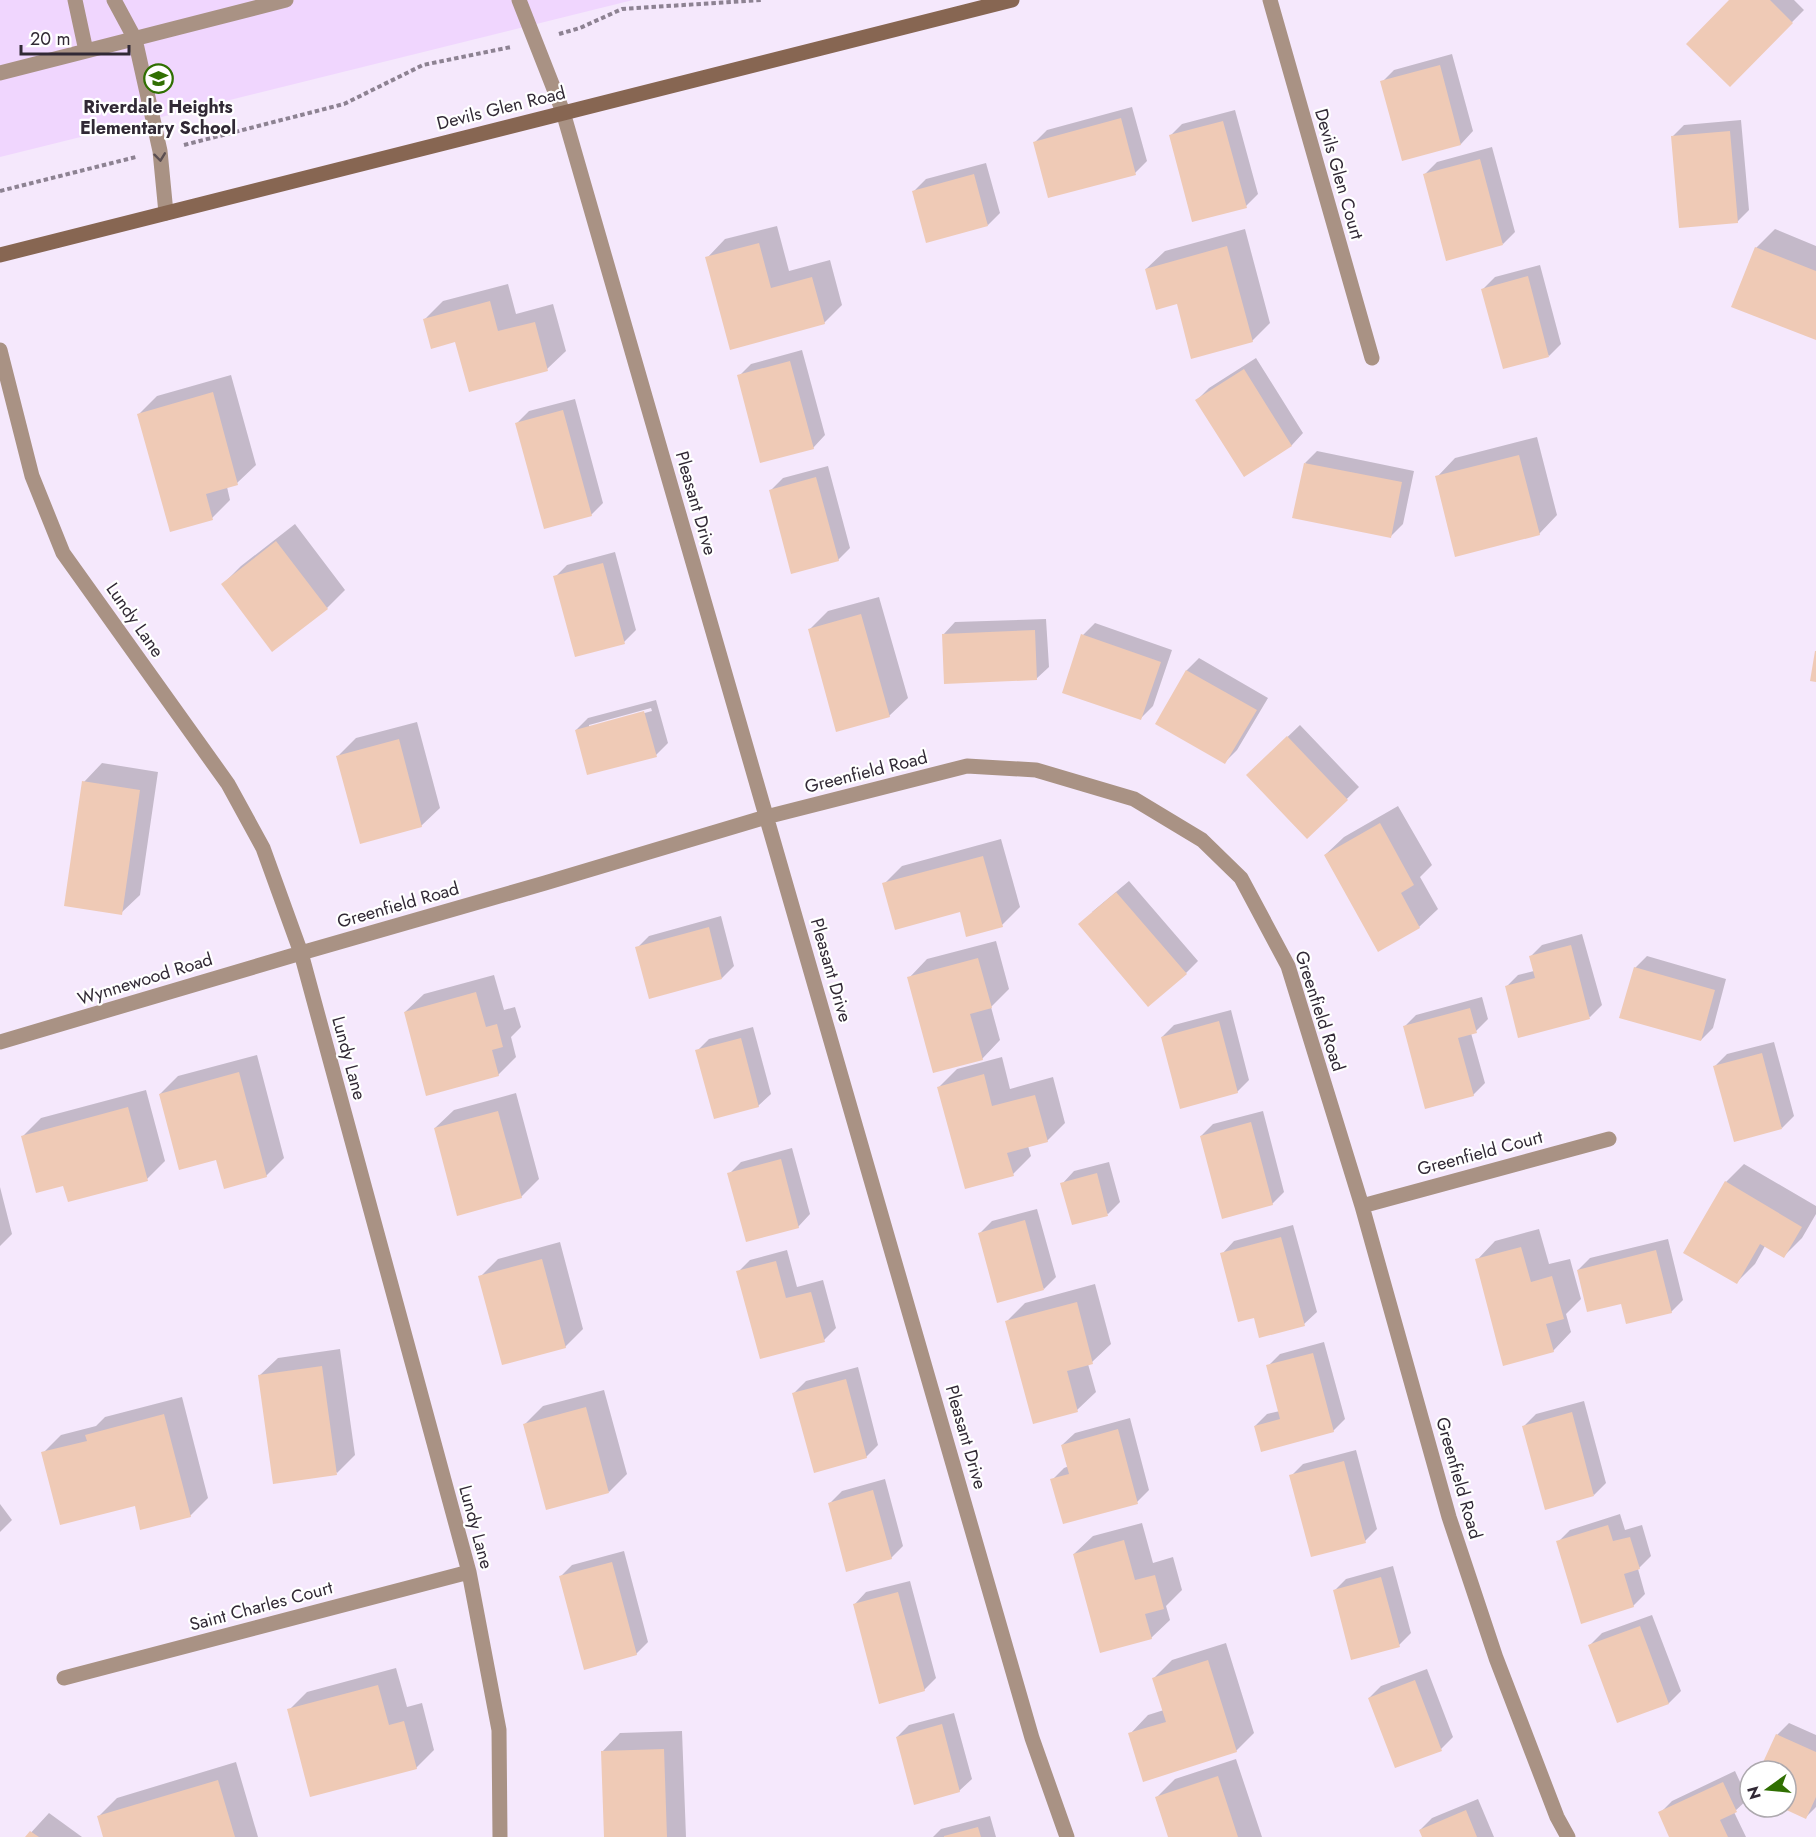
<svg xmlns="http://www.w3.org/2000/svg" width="1816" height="1837" font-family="Jost,sans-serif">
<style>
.built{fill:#f0d6fe}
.shadow{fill:#0003;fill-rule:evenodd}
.building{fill:#efcab6}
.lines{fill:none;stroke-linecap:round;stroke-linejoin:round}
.path{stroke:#8d8292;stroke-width:4;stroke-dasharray:4.5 3;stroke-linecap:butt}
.lane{stroke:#a99284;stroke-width:15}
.street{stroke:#a99284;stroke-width:15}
.secondary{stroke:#876652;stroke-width:15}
.oneway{stroke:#5b4e51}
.labels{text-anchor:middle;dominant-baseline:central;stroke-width:4.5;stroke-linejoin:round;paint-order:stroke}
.poi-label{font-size:18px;font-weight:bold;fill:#312935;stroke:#fff}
.street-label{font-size:18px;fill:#312935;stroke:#fff}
</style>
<rect width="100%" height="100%" fill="#f5e8fc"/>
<path class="built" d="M0,0h633l-633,157z"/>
<path class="shadow" d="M1731,0h63l10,10 -74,75z
M1452,54l21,77 -12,13 -58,15 -21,-77 12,-12z
M1132,107l15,54 -12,12 -100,-31 12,-12z
M1235,110l23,84 -12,12 -76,-70 12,-12z
M1741,120l8,90 -12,12 -65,-85 12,-12z
M1492,147l23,85 -12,12 -78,-70 12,-12z
M986,163l14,50 -12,12 -74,-34 12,-12z
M777,226l12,45 41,-11 12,45 -18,18 -117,-65 18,-19z
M1245,229l25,94 -18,18 -74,-39 -32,-33 19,-18z
M1775,229l41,17v92l-83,-32 23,-58z
M1540,265l21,79 -12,12 -66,-67 12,-12z
M508,284l8,30 37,-10 13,47 -19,18 -91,-28 -31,-22 18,-18z
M802,350l23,85 -12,13 -74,-72 12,-12z
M1256,358l47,75 -11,12 -48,30 -47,-75 12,-12z
M231,375l25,90 -19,18 -10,4 3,13 -18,18 -73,-104 18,-18z
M575,399l28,104 -12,12 -74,-92 12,-12z
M1537,437l20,78 -18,19 -102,-57 18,-19z
M1317,451l97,20 -11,53 -12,12 -86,-73z
M828,466l22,82 -12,12 -67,-70 12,-12z
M295,524l50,66 -18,18 -104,-24 18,-18z
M615,552l21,78 -12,12 -69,-65 12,-12z
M879,597l29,101 -19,18 -79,-87 18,-18z
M1046,619l3,48 -13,12 -93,-44 12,-13z
M1095,623l77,27 -19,56 -12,12 -58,-83z
M1199,658l69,40 -31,52 -12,12 -68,-39 30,-53z
M656,700l12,43 -12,12 -80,-25 12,-12zM651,708l1,3 -63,17v-3z
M417,722l23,86 -19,18 -83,-70 18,-18z
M1300,725l59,62 -51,50 -60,-62z
M102,763l56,9 -18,123 -19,18 -37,-131z
M1398,806l34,59 -12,12 18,32 -19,18 -41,23 -53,-95 19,-18z
M1001,839l19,68 -18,18 -118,-41 18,-18z
M1129,881l69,80 -12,12 -94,-61z
M721,916l13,50 -12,12 -85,-30 12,-12z
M1582,934l20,71 -12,12 -84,-30 12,-12 16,-4 -4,-14 12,-12z
M996,941l13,48 -18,18 9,33 -18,19 -73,-81 18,-19z
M1647,956l79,23 -13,49 -12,12 -66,-72z
M494,975l10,35 11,-3 6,20 -10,10 5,20 -18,18 -93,-63 19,-18z
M1482,997l6,22 -12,12 -5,2 14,50 -12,12 -69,-68 12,-12z
M1231,1010l18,70 -12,12 -75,-55 12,-12z
M753,1027l18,67 -13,12 -61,-55 12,-12z
M1774,1042l20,74 -12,12 -67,-62 12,-12z
M257,1055l27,103 -18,18 -106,-82 18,-18z
M1002,1057l8,32 43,-12 12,46 -18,18 -19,5 3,10 -18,18 -74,-87 18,-18z
M146,1090l19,71 -18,18 -83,5 -41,-48 18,-18z
M516,1093l23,86 -18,18 -86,-69 19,-18z
M1263,1111l21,81 -12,12 -71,-68 12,-12z
M792,1148l18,66 -12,13 -69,-53 12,-12z
M1109,1162l11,40 -12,12 -46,-30 12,-13z
M1744,1164l72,42v8l-14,24 -18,18 -19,-10 -10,18 -18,18 -11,-100z
M0,1187l12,47 -12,12z
M1037,1209l19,68 -12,12 -64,-56 12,-12z
M1293,1225l24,87 -13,12 -49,-7 -33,-63 12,-13z
M1539,1229l10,35 21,-5 11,40 -15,15 5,18 -18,19 -76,-91 18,-19z
M1668,1239l15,61 -12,12 -49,-10 -44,-32 12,-12z
M560,1242l23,87 -18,18 -85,-70 18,-18z
M787,1250l10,37 26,-7 13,48 -12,12 -86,-68 12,-12z
M1095,1284l16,60 -19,18 -4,2 8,28 -19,18 -70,-89 18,-18z
M1324,1342l21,77 -12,12 -78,-5 12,-12 13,-3 -12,-45 12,-12z
M340,1349l15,106 -18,18 -78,-97 19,-18z
M858,1367l20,78 -12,12 -72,-64 12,-12z
M604,1390l23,84 -18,18 -84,-68 18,-18z
M182,1397l26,101 -18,18 -54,-11 -93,-52 18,-18 35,-9 9,-9z
M1584,1401l22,82 -12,12 -70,-69 12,-12z
M1130,1418l19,72 -12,12 -85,-22 12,-12 5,-2 -7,-21 13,-12z
M1356,1450l21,79 -12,12 -74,-65 12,-12z
M885,1479l18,67 -12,12 -61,-55 12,-12z
M0,1504l12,16 -12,12z
M1620,1514l5,16 17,-5 9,31 -13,13 7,25 -12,12 -75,-64 12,-12z
M1142,1523l11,40 20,-6 9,33 -16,16 4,14 -19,18 -77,-84 19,-18z
M624,1551l24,91 -12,12 -76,-77 12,-12z
M1393,1566l18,67 -12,12 -65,-54 12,-12z
M910,1581l26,97 -12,12 -70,-85 12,-13z
M1652,1615l29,76 -12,12 -51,18 -28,-76 12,-12z
M1226,1643l28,90 -18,18 -106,-17 18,-19 16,-5 -10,-32 18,-18z
M396,1668l11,39 15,-4 12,47 -18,18 -127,-58 18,-18z
M1427,1669l26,68 -12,12 -72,-51 12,-12z
M954,1713l18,66 -13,12 -62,-54 12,-12z
M1789,1723l27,12v72l-10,10 -23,-10h3v-36h-26l17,-36z
M682,1731l4,106h-81l-3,-85 18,-19z
M1236,1759l26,78h-93l-13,-39 19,-19z
M236,1762l22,75h-154l-5,-21 18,-18z
M1735,1771l13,28 -14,13 12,25h-75l-11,-24 12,-12z
M1478,1799l16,38h-71l-3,-7 12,-12z
M49,1813l33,24h-55z
M990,1816l6,21h-63l8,-8z"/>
<path class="building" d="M1729,0h41l23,23 -63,64 -44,-43z
M1440,65l21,80 -59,16 -22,-80z
M1121,118l15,57 -88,23 -15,-56z
M1223,121l24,87 -55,14 -23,-87z
M1730,131l8,92 -59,5 -8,-92z
M1480,159l23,86 -57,16 -23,-87z
M974,174l14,52 -62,17 -14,-52z
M759,243l12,45 41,-11 13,47 -95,26 -25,-93z
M1227,246l26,96 -62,17 -14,-55 -21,6 -11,-41z
M1755,247l61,24v69l-85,-33z
M1528,276l21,81 -46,12 -22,-80z
M490,301l8,30 37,-9 13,49 -79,21 -14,-50 -24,7 -8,-30z
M790,361l24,88 -54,14 -23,-88z
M1244,369l48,77 -48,31 -49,-77z
M213,392l25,93 -32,9 7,26 -43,12 -33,-118z
M563,410l29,106 -48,13 -29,-106z
M1519,455l21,80 -85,22 -20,-81z
M1304,463l98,19 -11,56 -99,-20z
M816,477l23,84 -48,13 -22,-84z
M276,541l52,68 -56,43 -51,-68z
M603,563l22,81 -50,13 -22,-81z
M861,614l29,103 -54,15 -28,-103z
M1035,630l2,50 -93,4 -2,-50z
M1081,634l80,28 -20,58 -79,-27z
M1815,651h1v31l-6,-1z
M1186,670l71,40 -32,54 -70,-40z
M644,711l13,46 -70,18 -12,-45z
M1287,736l61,64 -41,39 -61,-64z
M399,739l23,88 -62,17 -24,-88z
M82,781l58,9 -18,125 -58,-9z
M1380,823l34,62 -13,8 19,35 -42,24 -54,-97z
M983,856l20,71 -37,10 -6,-25 -65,18 -13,-47z
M1116,892l71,82 -39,33 -70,-83z
M709,927l13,52 -73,20 -14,-52z
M1571,945l19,74 -72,19 -13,-52 30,-8 -6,-22z
M978,958l14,50 -22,6 13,46 -50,13 -26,-96z
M1634,967l81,23 -14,51 -82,-23z
M476,992l10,35 11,-3 6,23 -11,3 7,26 -73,20 -22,-84z
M1470,1008l7,25 -19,5 16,58 -49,13 -22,-83z
M1219,1021l19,72 -58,16 -19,-72z
M741,1038l18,69 -45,12 -19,-69z
M1762,1053l20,76 -48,13 -21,-76z
M239,1072l28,105 -43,12 -8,-29 -37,10 -20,-76z
M984,1074l8,32 43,-11 13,47 -41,11 7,23 -49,13 -28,-102z
M128,1107l20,74 -80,21 -5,-16 -27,7 -15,-57z
M498,1111l24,87 -65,18 -23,-88z
M1251,1122l22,83 -51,14 -22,-83z
M781,1159l18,69 -53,14 -19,-69z
M1097,1173l11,43 -36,9 -12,-42z
M1725,1181l77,46 -18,31 -24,-14 -23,40 -54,-31z
M1025,1220l19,70 -47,13 -19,-70z
M1281,1237l24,89 -46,12 -5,-20 -16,4 -18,-69z
M1521,1247l10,35 21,-6 12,43 -18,5 8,28 -51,14 -28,-107z
M1656,1250l16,63 -46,11 -5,-20 -34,8 -10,-42z
M542,1259l24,89 -64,17 -24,-89z
M776,1261l10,37 25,-6 14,50 -65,17 -24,-88z
M1077,1302l16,62 -26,7 11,41 -45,12 -28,-103z
M1313,1353l21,79 -73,20 -7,-26 26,-7 -14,-54z
M322,1366l15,109 -64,9 -15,-109z
M846,1379l21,79 -53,15 -22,-80z
M586,1407l23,86 -63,17 -23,-86z
M1572,1412l22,84 -49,14 -23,-84z
M164,1414l27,103 -51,13 -5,-24 -75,19 -19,-73 46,-11 -2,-6z
M1118,1429l20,75 -75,20 -13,-45 19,-5 -8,-29z
M1344,1461l22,82 -55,14 -22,-82z
M873,1490l19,69 -46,13 -18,-69z
M1608,1525l5,16 17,-4 10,32 -16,5 10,33 -53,17 -25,-83z
M1124,1540l11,40 20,-5 9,34 -19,5 7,25 -52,14 -27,-99z
M612,1562l25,93 -53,15 -25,-94z
M1381,1577l19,70 -49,13 -18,-70z
M898,1592l27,99 -46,13 -26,-100z
M1640,1626l29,78 -52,19 -29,-78z
M1208,1660l29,92 -94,30 -15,-49 38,-11 -14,-44z
M1415,1680l27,71 -47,17 -27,-70z
M378,1685l11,40 15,-4 13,48 -107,28 -23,-88z
M942,1724l18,68 -46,13 -18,-68z
M1776,1734l40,18v45l-10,22 -26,-12h6v-36h-27z
M664,1749l3,88h-63l-3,-86z
M1218,1776l20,61h-70l-13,-40z
M218,1780l17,57h-132l-6,-21z
M1723,1782l14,30 -17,8 8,17h-59l-11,-25z
M1466,1810l11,27h-55l-3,-7z
M978,1827l3,10h-37v-1z
M30,1831l9,6h-14z"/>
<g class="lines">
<path class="path" d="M559,34l21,-6 42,-19 139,-9
M184,145l160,-41 79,-39 88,-18
M0,191l136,-34"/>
<path class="lane" d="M75,0l11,51
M114,0l21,39 25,112 6,62
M519,0l44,112
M0,73l286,-73"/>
<path class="street" d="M1270,0l102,358
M563,112l469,1626 35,99
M0,350l32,126 31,77 165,231 35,64 38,105 168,619 30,158 1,107
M0,1042l301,-89 244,-70 221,-66 201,-51 69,4 98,29 68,41 39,38 47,88 74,240 87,311 47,141 61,159 11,20
M1362,1206l247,-67
M64,1678l405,-106"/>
<path class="secondary" d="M0,255l1012,-255"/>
</g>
<defs><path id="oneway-chevron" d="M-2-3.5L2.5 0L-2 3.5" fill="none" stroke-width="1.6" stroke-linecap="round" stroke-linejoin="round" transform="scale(1.5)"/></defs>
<use class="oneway" href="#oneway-chevron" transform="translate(160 157) rotate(83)"/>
<defs>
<symbol id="school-ring" viewBox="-11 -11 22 22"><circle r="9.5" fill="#fff" stroke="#306f02" stroke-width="1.5"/><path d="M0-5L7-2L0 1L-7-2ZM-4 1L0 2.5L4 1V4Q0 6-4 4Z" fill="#306f02"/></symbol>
</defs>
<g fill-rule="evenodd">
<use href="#school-ring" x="142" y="62" width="33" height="33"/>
</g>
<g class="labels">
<g class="poi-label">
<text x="158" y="107">Riverdale Heights<tspan x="158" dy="21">Elementary School</tspan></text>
</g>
<g class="street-label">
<text transform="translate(501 108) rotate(-14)">Devils Glen Road</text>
<text transform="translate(1339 174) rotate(74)">Devils Glen Court</text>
<text transform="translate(696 503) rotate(74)">Pleasant Drive</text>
<text transform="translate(135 620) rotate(55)">Lundy Lane</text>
<text transform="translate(866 772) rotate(-14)">Greenfield Road</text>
<text transform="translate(398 905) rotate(-16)">Greenfield Road</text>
<text transform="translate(831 970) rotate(74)">Pleasant Drive</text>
<text transform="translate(145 979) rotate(-17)">Wynnewood Road</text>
<text transform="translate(1320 1011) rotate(72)">Greenfield Road</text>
<text transform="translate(349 1058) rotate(75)">Lundy Lane</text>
<text transform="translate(1480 1153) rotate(-15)">Greenfield Court</text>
<text transform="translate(966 1437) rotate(74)">Pleasant Drive</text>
<text transform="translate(1459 1478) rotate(74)">Greenfield Road</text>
<text transform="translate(476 1527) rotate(75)">Lundy Lane</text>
<text transform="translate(261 1606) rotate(-15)">Saint Charles Court</text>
</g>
</g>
<g transform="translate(1768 1789) rotate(255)"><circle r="28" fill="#ffffff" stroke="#ada9ae" stroke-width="1.5"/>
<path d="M0-4.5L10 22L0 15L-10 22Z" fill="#306f02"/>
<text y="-9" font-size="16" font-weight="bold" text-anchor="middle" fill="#312935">N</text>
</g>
<path d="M21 45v9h108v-9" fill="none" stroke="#312935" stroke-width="3"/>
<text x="30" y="45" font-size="18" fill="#312935" stroke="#ffffff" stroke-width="4.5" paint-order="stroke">20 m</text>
</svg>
